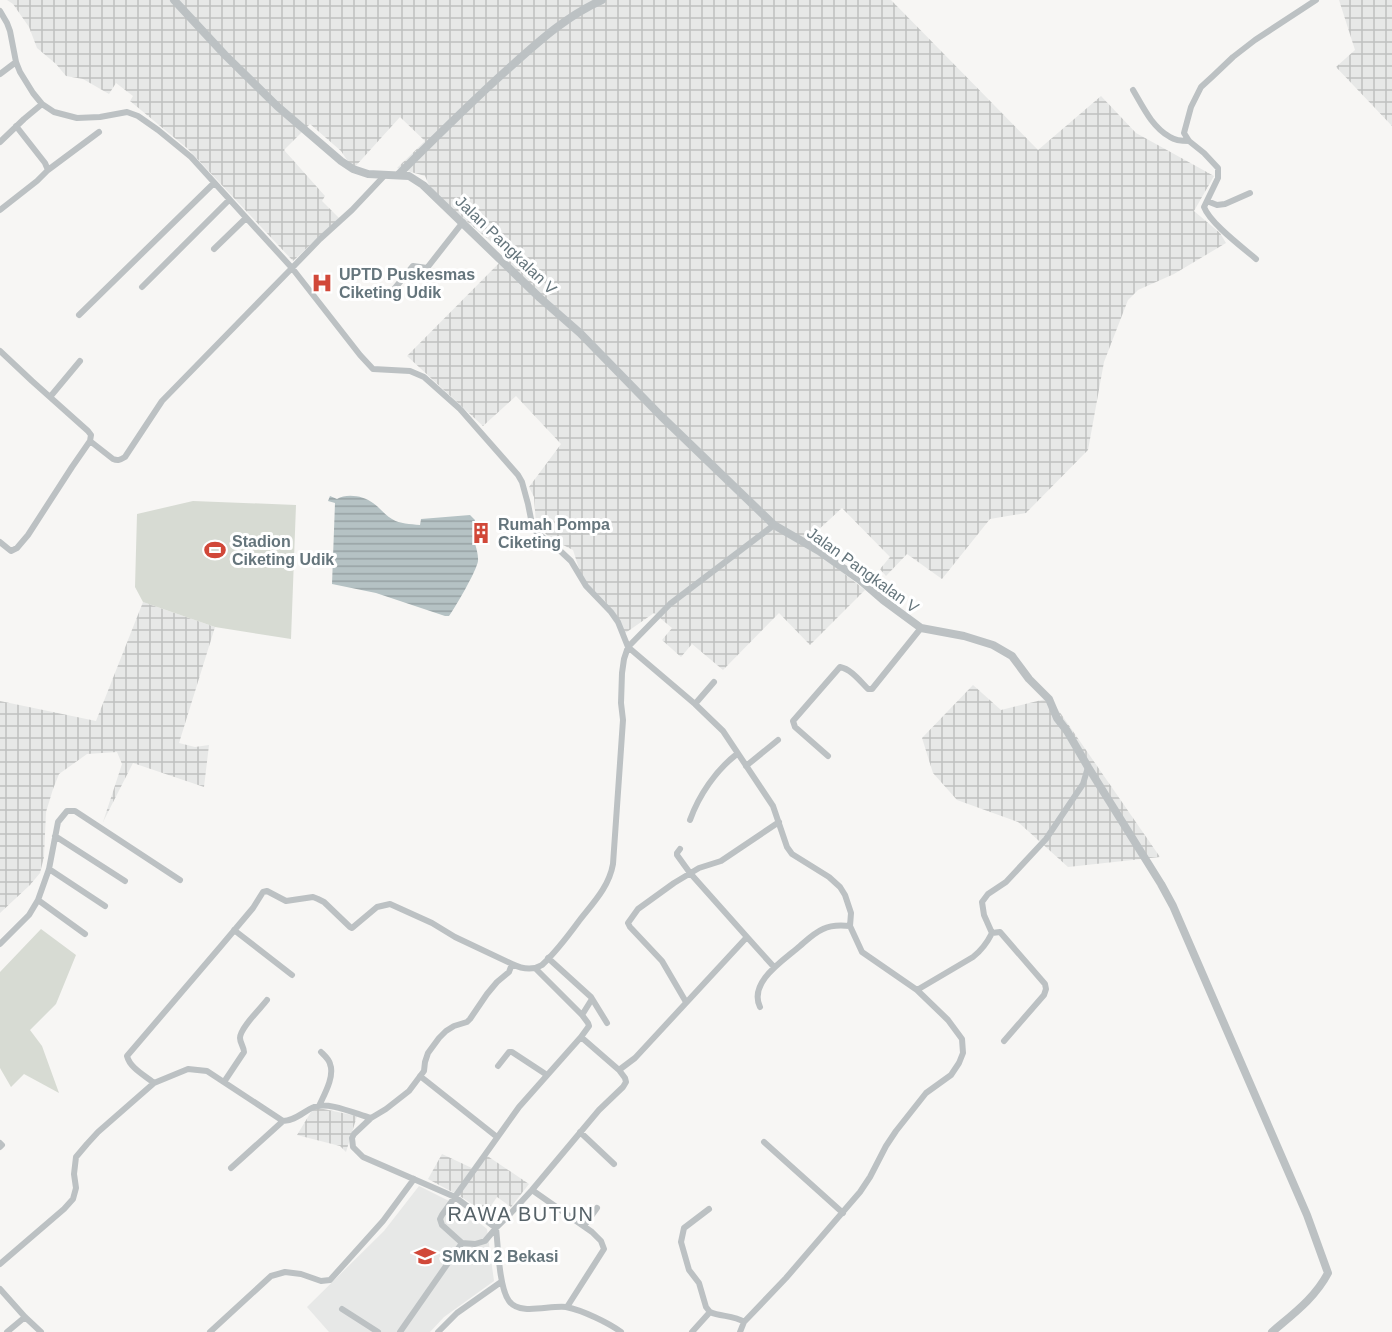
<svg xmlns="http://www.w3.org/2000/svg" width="1392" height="1332" font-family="Arial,sans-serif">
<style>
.built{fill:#e7e8e7}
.industrial{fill:url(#industrial-grid)}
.grass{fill:#d7dbd3}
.water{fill:url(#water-rules)}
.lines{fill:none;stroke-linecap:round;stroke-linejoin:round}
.minor{stroke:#bcc1c3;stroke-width:6}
.tertiary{stroke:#bcc1c3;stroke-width:8}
.labels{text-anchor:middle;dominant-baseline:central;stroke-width:6;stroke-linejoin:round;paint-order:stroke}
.street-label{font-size:16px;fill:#65757c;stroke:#fff}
.poi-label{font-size:16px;font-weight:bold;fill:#65757c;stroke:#fff;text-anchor:start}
.quarter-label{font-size:20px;letter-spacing:1.5px;fill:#566268;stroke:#fff}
</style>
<defs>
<pattern id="industrial-grid" width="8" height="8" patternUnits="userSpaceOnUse" patternTransform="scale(1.5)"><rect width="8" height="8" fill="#e7e8e7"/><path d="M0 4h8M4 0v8" fill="none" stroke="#bfc1c0"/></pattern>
<pattern id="water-rules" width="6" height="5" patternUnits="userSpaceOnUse" patternTransform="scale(1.5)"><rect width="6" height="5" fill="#b5c2c4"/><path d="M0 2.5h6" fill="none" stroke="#97a2a4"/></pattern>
</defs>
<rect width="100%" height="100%" fill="#f7f6f4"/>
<path class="built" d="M419,1186l38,19 30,24 7,52 -50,36 -14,15h-101l-22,-25 77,-76z"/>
<path class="industrial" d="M7,0h884l147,150 63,-54 35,37 78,43 -20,35 26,22 6,10 -52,31 -36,16 -10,10 -24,62 -16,88 -62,63 -36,6 -48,60 -35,-25 -21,22 -6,-7 10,-12 -48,-49 -40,37 12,5 51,40 -55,55 -31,-32 -56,57 -31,-26 -11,13 -19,-17 10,-12 -18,-15 -30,21 -19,-33 -22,-20 -10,-31 -22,-11 -15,-15 -2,-27 -5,-10 32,-43 -45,-48 -33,30 -76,-70 100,-101 -75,-63 -7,-16 -28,-8 28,-27 -25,-24 -47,52 -12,-18 -31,-27 -26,26 41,46 -3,5 17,17 -46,43 -105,-112 -58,-48 3,-5 -17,-13 -7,11 -26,-15 -17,-3 -10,-12 -19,-16 -8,-21 -16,-23z
M1339,0h53v126l-56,-59 19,-17z
M143,602l72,25 -36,116 16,4 14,-2 -5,42 -71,-24 -30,59 19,-58 -5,-12 -30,2 -28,20 -6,15 -7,23 -2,45 -4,16 -10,12 -30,28v-212l96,20z
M973,685l28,25 49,-12 110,159 -92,10 -50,-45 -61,-22 -24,-27 -11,-35z
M314,1107l43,9 -11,36 -6,-6 -43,-11z
M442,1154l32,15 12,-14 43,29 -18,23 -14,-10 -11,16 -28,-18 -30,-16z"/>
<path class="grass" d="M193,501l103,4 -5,134 -76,-12 -72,-25 -8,-15 2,-73z
M41,929l35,26 -20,49 -26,26 12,16 17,47 -35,-19 -13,13 -11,-19v-96z"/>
<path class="water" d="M330,496l7,3c10,-6 27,-3 36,4 7,5 12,12 19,16 8,5 18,5 28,6l1,-6 49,-4 5,5c-7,15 4,27 3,41 -1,9 -23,47 -29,55h-4l-69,-23 -44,-9 3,-81 -7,-2z"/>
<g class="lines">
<path class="minor" d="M0,11l7,12 3,8 6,31 4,10 13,21 9,11 12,8 23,6 23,-1 27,-5 11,4 20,14 33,27 101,111 68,87 13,14 37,2 14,6 36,32 58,66 4,7 6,22 5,25 18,15 4,2 16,15 15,25 25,26 7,10 10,25 67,57 28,27 50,75 14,41 5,7 37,23 11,10 5,8 6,18 -1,13 12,26 55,38 31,30 14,19 1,14 -4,10 -8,12 -25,18 -30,38 -10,15 -16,31 -10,15 -74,86 -42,44 -4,10
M0,74l16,-12
M1133,90c10,17 19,37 37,47 6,4 13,4 19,4
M0,142l24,-23 18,-15
M48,170l51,-38
M1207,201l10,4 8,-1 25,-11
M0,210l37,-29 11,-11 -3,-7 -29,-37
M214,249l32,-31
M1256,259c-14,-12 -46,-36 -52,-52l14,-29v-10l-14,-15 -15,-12 -5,-8 7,-26 10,-20 12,-11 20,-19 22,-17 61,-40
M142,287l87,-87
M395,288l18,-22 14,2 36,-46
M79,315l135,-132
M0,351l32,30 56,50 3,4 -1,6 23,18c5,2 7,1 12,-2l37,-56 130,-133 28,-29 32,-29 33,-35
M50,397l30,-36
M0,542l11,9 6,-3 11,-13 44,-68 18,-26
M695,704l19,-22
M828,756l-33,-29 -2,-6 47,-54c11,2 20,14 28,22h4l49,-61
M746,766l32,-26
M690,820c9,-25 26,-50 47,-66
M55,836l70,45
M49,869l56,37
M38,900l47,34
M234,930l58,45
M992,933l8,-1 45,52 1,5 -2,6 -40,46
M747,937l27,30
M0,944l29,-29 9,-15 11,-31 9,-47 9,-11h8l105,69
M548,958l43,39 16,26
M536,969l46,46 6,8 1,3 -8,11 38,33 6,8 1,4 -3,5 -24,23 -67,80 -23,25 -13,13 -11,13 -10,3 -13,-1 -20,-18 -2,-6 2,-4 77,-108 62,-70
M917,990l56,-33c9,-7 14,-14 19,-24l-8,-18 -2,-13 6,-8 18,-12 40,-43 37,-55 5,-17
M686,1002l-24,-41 -32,-34 -2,-4 10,-14 36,-26 25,-15 22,-7 58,-39
M760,1007c-12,-25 24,-47 40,-61 7,-6 14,-13 23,-17 8,-4 18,-4 27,-3
M582,1015l10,-16
M498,1066l11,-14h3l35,23
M619,1070l16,-12 13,-14 99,-107 -57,-64 -13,-18v-2l3,-4
M420,1076l77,61
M224,1082l20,-30c0,-5 -4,-9 -4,-14 0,-10 21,-30 27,-38
M154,1083c-10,-8 -24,-15 -27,-27l94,-110 32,-38 10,-16 4,-1 19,10 27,-4 5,2 6,3 26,25 2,1 25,-21 13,-3 42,19 23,14 57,27
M319,1106c5,-11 16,-30 11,-42 -1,-5 -6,-9 -9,-12
M580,1132l34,32
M764,1142l79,71
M0,1143l2,2 -2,2
M231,1168l52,-47
M532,1190l60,42 9,9 3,8 -37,58
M709,1209l-25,19 -3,14 8,28 10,13 7,24 4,5
M584,1226l13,-18
M0,1264l64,-55 9,-10 3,-11 -2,-14 2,-17 11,-13 11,-12 56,-49 34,-14 19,2 76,50c12,0 21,-10 31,-14 14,-6 42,7 57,11
M0,1289l25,28 16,15
M342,1309l36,23
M7,1332l18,-15
M210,1332l61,-56 14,-4 16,2 20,7 9,-1 53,-59 31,-42
M400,1332l62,-89
M438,1332l19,-19 44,-31
M621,1332c-12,-9 -39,-22 -55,-25 -17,-2 -46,9 -57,-6 -10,-13 -11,-56 -13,-73l-41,-31 -92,-40 -10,-10 -1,-9 2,-4 17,-16 15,-9 23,-18 15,-20 1,-9 3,-9 11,-15 7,-7 8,-5 13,-4 3,-3 17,-25 10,-12 12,-10 3,-8c10,5 20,7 30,1 14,-13 26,-29 37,-44 14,-18 30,-34 34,-57l10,-144 -2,-17 1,-30 2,-14 4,-12 42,-43 104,-79
M692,1332l18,-20c11,5 24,3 34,10"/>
<path class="tertiary" d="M174,0l51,55 52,51 64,55 12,8 15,5 41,2 14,9 117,113 40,35 81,83 113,109 45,26 41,29 23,20 38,28 43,8 29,9 19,11 17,23 20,20 8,19 10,13 21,36 73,117 12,22 134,309 21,58c-13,25 -35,41 -56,59
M398,175c36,-36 72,-72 110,-106 29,-26 58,-53 94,-69"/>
</g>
<defs>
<symbol id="hospital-bare" viewBox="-9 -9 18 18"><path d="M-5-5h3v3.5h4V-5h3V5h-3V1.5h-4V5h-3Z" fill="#d14839" stroke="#fff" stroke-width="2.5" paint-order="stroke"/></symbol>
<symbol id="building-bare" viewBox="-9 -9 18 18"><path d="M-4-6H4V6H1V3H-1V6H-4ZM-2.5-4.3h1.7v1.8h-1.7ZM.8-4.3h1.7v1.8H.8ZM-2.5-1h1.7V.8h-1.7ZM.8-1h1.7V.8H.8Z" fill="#d14839" stroke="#fff" stroke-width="2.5" paint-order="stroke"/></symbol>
<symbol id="stadium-bare" viewBox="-9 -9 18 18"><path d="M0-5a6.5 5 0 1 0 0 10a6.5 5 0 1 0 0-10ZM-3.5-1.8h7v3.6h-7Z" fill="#d14839" stroke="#fff" stroke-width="2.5" paint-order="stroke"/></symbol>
<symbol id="school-bare" viewBox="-9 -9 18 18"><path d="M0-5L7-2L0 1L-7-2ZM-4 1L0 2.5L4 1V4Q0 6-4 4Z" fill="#d14839" stroke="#fff" stroke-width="2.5" paint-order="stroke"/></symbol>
</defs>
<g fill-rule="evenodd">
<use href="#hospital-bare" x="307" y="268" width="30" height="30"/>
<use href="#building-bare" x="466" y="518" width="30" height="30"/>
<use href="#stadium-bare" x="200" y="535" width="30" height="30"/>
<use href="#school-bare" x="410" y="1241" width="30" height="30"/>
</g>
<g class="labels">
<g class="street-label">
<text transform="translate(506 245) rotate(44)">Jalan Pangkalan V</text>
<text transform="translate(863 570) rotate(36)">Jalan Pangkalan V</text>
</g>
<g class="poi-label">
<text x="339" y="274">UPTD Puskesmas<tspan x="339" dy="18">Ciketing Udik</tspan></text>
<text x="498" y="524">Rumah Pompa<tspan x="498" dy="18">Ciketing</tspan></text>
<text x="232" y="541">Stadion<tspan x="232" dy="18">Ciketing Udik</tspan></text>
<text x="442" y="1256">SMKN 2 Bekasi</text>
</g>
<g class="quarter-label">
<text x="521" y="1214">RAWA BUTUN</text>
</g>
</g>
</svg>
